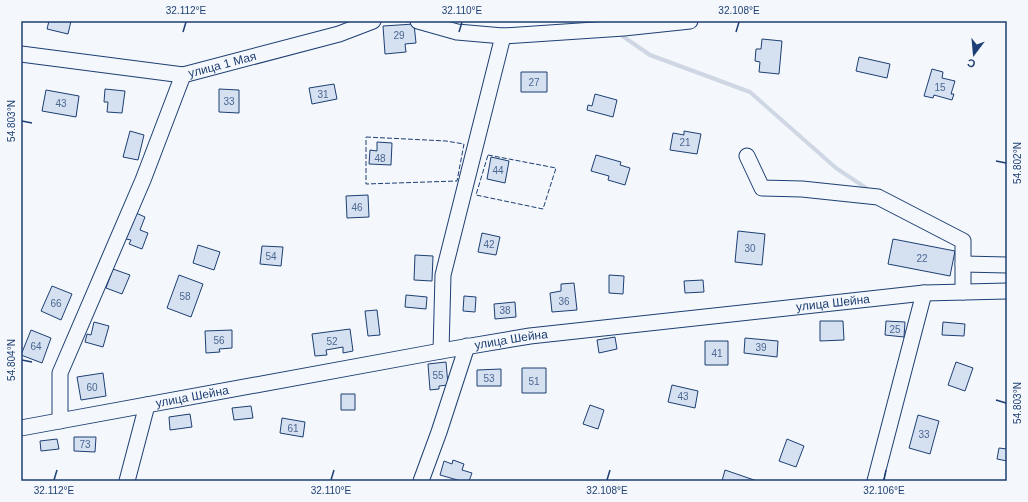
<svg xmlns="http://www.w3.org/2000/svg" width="1028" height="502" font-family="Arial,sans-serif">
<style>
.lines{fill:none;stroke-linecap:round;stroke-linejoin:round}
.stream{stroke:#cfd7e4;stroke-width:4}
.building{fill:#d5e0f0;stroke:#1d3f73}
.minor-casing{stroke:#1d3f73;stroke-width:17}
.minor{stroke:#f4f7fb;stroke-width:15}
.fence{stroke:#1d3f73;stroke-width:1;stroke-dasharray:5 2;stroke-linecap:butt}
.ticks{fill:none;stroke:#1d3f73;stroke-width:1.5}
.labels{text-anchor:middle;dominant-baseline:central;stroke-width:3;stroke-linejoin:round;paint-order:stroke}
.number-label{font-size:10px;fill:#4b6792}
.street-label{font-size:12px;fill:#1d3f73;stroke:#f4f7fb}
.neatline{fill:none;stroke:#1d3f73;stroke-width:1.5}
.ticks-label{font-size:10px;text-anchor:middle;fill:#1d3f73}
</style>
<rect width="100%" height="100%" fill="#f4f7fb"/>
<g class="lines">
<path class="stream" d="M618,33l32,22 100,37 86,76 33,22"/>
</g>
<path class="building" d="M49,21h22l-3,13 -21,-5z
M414,24l2,19 -11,1 1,8 -21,2 -2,-28z
M762,39l20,2 -3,33 -20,-2 1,-10 -5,-1 1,-12h5z
M859,57l31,7 -3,14 -31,-7z
M932,69l11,3 -1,6 13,3 -4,13h3l-2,6 -18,-5 -1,3 -9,-2z
M521,72h26v20h-26z
M334,84l3,15 -25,5 -3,-16z
M105,89l20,2 -3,22 -15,-1 1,-10h-4z
M219,89l20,1v23l-20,-1z
M46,90l33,6 -3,21 -34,-6z
M595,94l22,6 -4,17 -26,-7 1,-5 4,1z
M130,131l14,4 -6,25 -15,-3z
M684,131l17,3 -4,20 -27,-4 3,-17 11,2z
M377,142l15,1 -1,22 -22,-1 1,-14 7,1z
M596,155l25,7 -1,3 10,3 -5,17 -17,-5 1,-4 -18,-5z
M491,157l18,4 -4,22 -18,-4z
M368,195l1,22 -22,1 -1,-22z
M136,213l9,4 -5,13 8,3 -6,16 -13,-5 2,-4 -5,-1z
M738,231l27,3 -3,31 -27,-3z
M482,233l18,4 -4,18 -18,-3z
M893,239l62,12 -5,25 -62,-12z
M198,245l22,7 -6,18 -21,-7z
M262,246l21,1 -2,19 -21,-2z
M415,255l18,1 -1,25 -18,-1z
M113,269l17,6 -8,19 -16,-6z
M179,275l24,9 -12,33 -24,-9z
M609,275l15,1 -1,18 -14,-1z
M703,280l1,12 -19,1 -1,-12z
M574,283l3,27 -25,2 -2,-19 11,-2v-7z
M52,286l20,8 -11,26 -20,-9z
M406,295l21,2 -1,12 -21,-2z
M464,296l12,1 -1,15 -12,-1z
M515,302l1,15 -21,2 -1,-15z
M377,310l3,25 -12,1 -3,-25z
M820,321h23l1,19 -24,1z
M886,321l19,1 -1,15 -19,-2z
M94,322l15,4 -6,21 -18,-5 2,-8 4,1z
M943,322l22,2 -1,12 -22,-1z
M350,329l3,22 -10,2v-6l-17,3 1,5 -12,1 -3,-22z
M31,330l20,8 -9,25 -21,-8z
M232,330v18l-13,1 1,3 -14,1 -1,-22z
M615,337l2,12 -18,4 -2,-13z
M745,338l33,3 -1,16 -33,-4z
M705,341h23v24h-23z
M446,362l2,23 -9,1v3l-9,1 -2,-26z
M956,362l17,6 -8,23 -17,-6z
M522,368h24v25h-24z
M501,369v17h-24v-16z
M103,373l3,23 -25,4 -4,-23z
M672,385l26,6 -3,17 -27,-6z
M341,394h14v16h-14z
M590,405l14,5 -6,19 -15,-5z
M251,406l2,12 -19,2 -2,-12z
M190,414l2,13 -22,3 -1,-13z
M918,415l21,6 -9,33 -21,-6z
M282,418l23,4 -2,15 -23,-4z
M74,437h22l-1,15 -21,-1z
M57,439l2,10 -18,2 -1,-10z
M787,439l17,7 -8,21 -17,-6z
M999,448l8,1v12l-10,-2z
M453,460l11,4 -2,6 10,3 -3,8h-8l-21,-6 4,-14 8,3z
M725,470l32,11h-35z"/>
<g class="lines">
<defs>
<g id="minor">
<path d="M418,21l39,11 46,4 121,-8 66,-7"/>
<path id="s1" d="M21,54l162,21 156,-41 34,-13"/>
<path d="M747,156l15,32 40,1 76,8 85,44v51"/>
<path d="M963,264l44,1"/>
<path d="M441,351l2,-76 60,-239"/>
<path d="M60,421v-48l83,-193 40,-105"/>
<path id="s2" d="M21,428l420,-77 89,-15 394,-43 83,-2"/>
<path d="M127,481l20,-76"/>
<path d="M421,481l18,-49 28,-86"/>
<path d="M875,481l49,-188"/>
</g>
</defs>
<use href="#minor" class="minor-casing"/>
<use href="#minor" class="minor"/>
<path class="fence" d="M366,137l80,4 18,3 -7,37 -91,3z
M488,155l68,13 -13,41 -67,-14z"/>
</g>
<path class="ticks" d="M183,32l3,-10M459,32l3,-10M736,32l3,-10M22,121l10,2M996,161l10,2M22,360l10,2M996,400l10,3M54,480l3,-10M331,480l3,-10M607,480l3,-10M884,480l2,-10"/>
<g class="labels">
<g class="number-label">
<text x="399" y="35">29</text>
<text x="534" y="82">27</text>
<text x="940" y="87">15</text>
<text x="323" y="94">31</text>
<text x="229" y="101">33</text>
<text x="61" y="103">43</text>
<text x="685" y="142">21</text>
<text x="380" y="158">48</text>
<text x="498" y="170">44</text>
<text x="357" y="207">46</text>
<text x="489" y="244">42</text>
<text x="750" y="248">30</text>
<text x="271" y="256">54</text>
<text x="922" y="258">22</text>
<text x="185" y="296">58</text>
<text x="564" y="301">36</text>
<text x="56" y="303">66</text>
<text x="505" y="310">38</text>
<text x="895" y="329">25</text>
<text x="219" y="340">56</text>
<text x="332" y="341">52</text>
<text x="36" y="346">64</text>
<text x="761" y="347">39</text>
<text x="717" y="353">41</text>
<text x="438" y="375">55</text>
<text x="489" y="378">53</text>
<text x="534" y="381">51</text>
<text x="92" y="387">60</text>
<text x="683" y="396">43</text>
<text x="293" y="428">61</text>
<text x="924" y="434">33</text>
<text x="85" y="444">73</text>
</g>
<g class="street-label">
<text stroke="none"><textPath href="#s1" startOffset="204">улица 1 Мая</textPath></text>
<text stroke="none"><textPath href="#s2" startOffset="822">улица Шейна</textPath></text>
<text stroke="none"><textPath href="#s2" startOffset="498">улица Шейна</textPath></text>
<text stroke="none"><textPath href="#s2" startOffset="174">улица Шейна</textPath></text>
</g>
</g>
<rect width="1028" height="502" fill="none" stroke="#f4f7fb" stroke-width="44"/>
<g transform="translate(974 54) rotate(196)" stroke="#f4f7fb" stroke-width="3" paint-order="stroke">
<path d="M0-3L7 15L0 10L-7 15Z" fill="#1d3f73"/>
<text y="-6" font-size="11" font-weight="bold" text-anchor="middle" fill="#1d3f73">С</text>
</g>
<rect x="22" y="22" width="984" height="458" class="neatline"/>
<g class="ticks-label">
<text x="186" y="14">32.112°E</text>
<text x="462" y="14">32.110°E</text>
<text x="739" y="14">32.108°E</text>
<text transform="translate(11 121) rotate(-90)" y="4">54.803°N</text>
<text transform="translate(1017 163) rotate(-90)" y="4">54.802°N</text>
<text transform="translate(11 360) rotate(-90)" y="4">54.804°N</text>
<text transform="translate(1017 403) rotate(-90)" y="4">54.803°N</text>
<text x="54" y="494">32.112°E</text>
<text x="331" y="494">32.110°E</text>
<text x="607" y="494">32.108°E</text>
<text x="884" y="494">32.106°E</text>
</g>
</svg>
